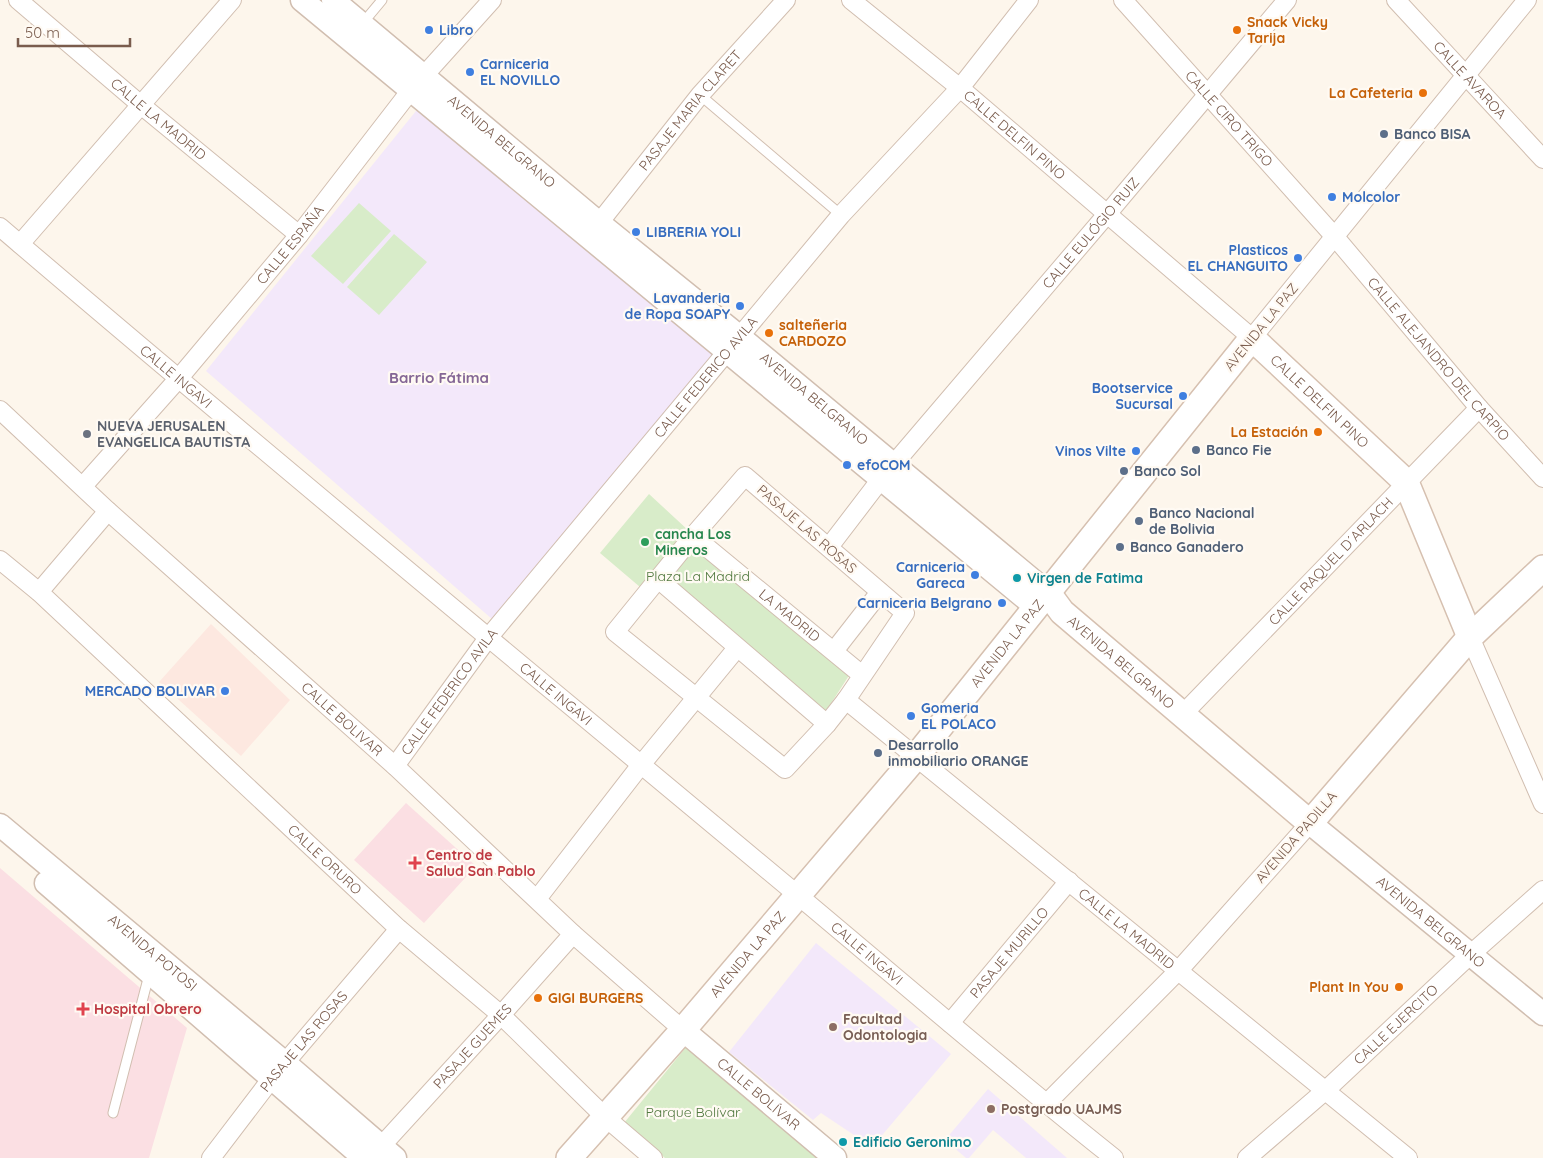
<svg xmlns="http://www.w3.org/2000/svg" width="1543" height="1158" font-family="Quicksand,sans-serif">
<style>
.commercial{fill:#fde8e0}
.education{fill:#f3e8fa}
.medical{fill:#fbdfe3}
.green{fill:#d8ecc9}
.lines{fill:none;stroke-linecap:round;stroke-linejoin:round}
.service-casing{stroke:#d1beb0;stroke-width:11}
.minor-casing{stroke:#d1beb0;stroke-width:20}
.tertiary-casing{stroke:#d1beb0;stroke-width:25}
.secondary-casing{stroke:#d6c0b0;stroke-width:28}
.service{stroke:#fff;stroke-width:9}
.minor{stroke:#fff;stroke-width:18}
.tertiary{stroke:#fff;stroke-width:22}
.secondary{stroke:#fff;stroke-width:25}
.shop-dot{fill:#3f7fe0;stroke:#fffaf3;stroke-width:2}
.food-dot{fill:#e8710a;stroke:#fffaf3;stroke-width:2}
.service-dot{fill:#5c6f8a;stroke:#fffaf3;stroke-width:2}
.worship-dot{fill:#6b7280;stroke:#fffaf3;stroke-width:2}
.leisure-dot{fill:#2e9e5b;stroke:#fffaf3;stroke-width:2}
.culture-dot{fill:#0f9aa8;stroke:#fffaf3;stroke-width:2}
.health-dot{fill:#e0444e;stroke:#fffaf3;stroke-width:2}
.education-dot{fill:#8d6e63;stroke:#fffaf3;stroke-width:2}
.labels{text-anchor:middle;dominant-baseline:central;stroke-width:4.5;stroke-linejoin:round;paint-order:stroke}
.food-label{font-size:14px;font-weight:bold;fill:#c56008;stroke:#fffaf3;text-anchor:start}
.shop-label{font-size:14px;font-weight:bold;fill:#366cbe;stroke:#fffaf3;text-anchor:end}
.street-label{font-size:14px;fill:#7a5c4d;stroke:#fffaf3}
.service-label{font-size:14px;font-weight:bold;fill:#4e5e75;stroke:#fffaf3;text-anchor:start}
.worship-label{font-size:14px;font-weight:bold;fill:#5b616d;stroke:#fffaf3;text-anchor:start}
.leisure-label{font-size:14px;font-weight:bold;fill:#27864d;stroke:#fffaf3;text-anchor:start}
.park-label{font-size:14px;fill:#537a41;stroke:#fffaf3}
.culture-label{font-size:14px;font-weight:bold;fill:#0d838f;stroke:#fffaf3;text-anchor:start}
.health-label{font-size:14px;font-weight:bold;fill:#be3a42;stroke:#fffaf3;text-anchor:start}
.education-label{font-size:14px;font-weight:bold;fill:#785e54;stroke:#fffaf3;text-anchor:start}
.neighbourhood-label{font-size:15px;font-weight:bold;fill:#846695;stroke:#fffaf3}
</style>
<rect width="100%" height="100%" fill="#fdf6ec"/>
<path class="commercial" d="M211,624l79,76 -49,56 -82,-74z"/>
<path class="education" d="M420,106l300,252 -202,237 -26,24 -286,-248z
M816,943l135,111 -79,93 -51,-34 -8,7 -84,-68z
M988,1089l79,69h-41l-33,-28 -24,28h-3l-21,-18z"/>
<path class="medical" d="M406,803l70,63 -52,57 -70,-63z
M0,868l187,160 -38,130h-149z"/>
<path class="green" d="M359,203l32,28 -48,53 -32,-28z
M394,234l33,28 -48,53 -32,-28z
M649,494l40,37 -49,56 -40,-34z
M694,540l156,134 -24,37 -164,-133z
M687,1046l131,112h-153l-41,-35z"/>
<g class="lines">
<defs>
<path id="service" d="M362,24l20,-24
M700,95l141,120
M113,1113l36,-138"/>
<g id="minor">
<path id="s1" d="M18,0l123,105 158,130"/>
<path id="s2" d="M851,0l109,88 292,250 275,-338"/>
<path id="s3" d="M1123,0l212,237 144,171 64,70"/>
<path id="s4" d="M1396,0l147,159"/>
<path id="s5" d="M599,223l101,-128 86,-95"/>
<path id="s6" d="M0,227c264,226 533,447 800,670 104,87 207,176 314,261"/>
<path d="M20,244l212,-244"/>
<path id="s7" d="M0,410l108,101 287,255 178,168 110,96"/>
<path d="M745,476l160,137 -59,87 -19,24 -42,45 -170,-137 78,-96z"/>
<path id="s8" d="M83,486l96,-108 120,-143 112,-145 81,-90"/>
<path id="s9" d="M693,536l169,139"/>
<path id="s10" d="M829,547l52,-68 227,-266 179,-213"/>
<path id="s11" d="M0,560l39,32 360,337 102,86 104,102 48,41"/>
<path d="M658,579l169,145"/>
<path d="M39,592l69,-81"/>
<path d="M1470,637l73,167"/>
<path d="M834,651l46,-59"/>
<path id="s12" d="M846,700l562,458"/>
<path id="s13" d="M1182,715l297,-307"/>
<path id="s14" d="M395,766l93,-128 353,-423 119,-127 69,-88"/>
<path d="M537,899l103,-133 97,-118"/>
<path id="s15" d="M950,1023l119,-142"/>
<path d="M1046,1104l133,-134 131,-147"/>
<path id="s16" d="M374,1154l127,-139 72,-81"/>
<path id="s17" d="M211,1158l61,-80 127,-149"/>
<path id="s18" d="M1247,1158l79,-68 145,-136 72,-64"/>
</g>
<g id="tertiary">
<path d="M302,0l734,607"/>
<path id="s19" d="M333,0l266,223 141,114 308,256"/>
<path id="s20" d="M1310,823l233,191"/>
<path id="s21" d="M0,825l285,238 110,95"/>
<path d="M46,883l318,275"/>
<path id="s22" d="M683,1030l152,128"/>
</g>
<g id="secondary">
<path id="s23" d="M1048,593l14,19 248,211 160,-186 73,-69"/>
<path id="s24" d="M569,1158l114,-128 232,-272 337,-420 154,144 64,155"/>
</g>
</defs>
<use href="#service" class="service-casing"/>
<use href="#minor" class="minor-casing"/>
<use href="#tertiary" class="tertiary-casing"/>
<use href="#secondary" class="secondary-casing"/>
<use href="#service" class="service"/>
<use href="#minor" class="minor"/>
<use href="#tertiary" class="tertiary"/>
<use href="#secondary" class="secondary"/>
</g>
<g class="shop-dot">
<circle cx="429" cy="30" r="5"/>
<circle cx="470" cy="72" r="5"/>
<circle cx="1332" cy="197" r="5"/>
<circle cx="636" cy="232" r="5"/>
<circle cx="1298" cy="258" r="5"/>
<circle cx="740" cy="306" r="5"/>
<circle cx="1183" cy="396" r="5"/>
<circle cx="1136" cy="451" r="5"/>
<circle cx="847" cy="465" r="5"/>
<circle cx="975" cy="575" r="5"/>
<circle cx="1002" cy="603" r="5"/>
<circle cx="225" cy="691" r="5"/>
<circle cx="911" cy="716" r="5"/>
</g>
<g class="food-dot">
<circle cx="1237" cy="30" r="5"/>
<circle cx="1423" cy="93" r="5"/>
<circle cx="769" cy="333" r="5"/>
<circle cx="1318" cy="432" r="5"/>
<circle cx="1399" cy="987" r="5"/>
<circle cx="538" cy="998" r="5"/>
</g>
<g class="service-dot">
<circle cx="1384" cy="134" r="5"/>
<circle cx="1196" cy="450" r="5"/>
<circle cx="1124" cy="471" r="5"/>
<circle cx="1139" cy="521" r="5"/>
<circle cx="1120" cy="547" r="5"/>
<circle cx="878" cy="753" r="5"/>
</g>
<circle class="worship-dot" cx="87" cy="434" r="5"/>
<circle class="leisure-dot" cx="645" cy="542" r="5"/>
<g class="culture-dot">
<circle cx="1017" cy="578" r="5"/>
<circle cx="843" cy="1142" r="5"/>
</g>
<g class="health-dot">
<path d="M412.5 855.5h5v5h5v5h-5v5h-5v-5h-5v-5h5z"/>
<path d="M80.5 1001.5h5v5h5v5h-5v5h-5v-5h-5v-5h5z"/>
</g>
<g class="education-dot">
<circle cx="833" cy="1027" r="5"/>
<circle cx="991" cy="1109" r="5"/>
</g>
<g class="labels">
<g class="food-label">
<text x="1247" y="22">Snack Vicky<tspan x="1247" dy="16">Tarija</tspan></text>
<text x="1413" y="93" text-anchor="end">La Cafeteria</text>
<text x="779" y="325">salteñeria<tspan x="779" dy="16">CARDOZO</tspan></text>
<text x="1308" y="432" text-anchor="end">La Estación</text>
<text x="1389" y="987" text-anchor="end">Plant In You</text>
<text x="548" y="998">GIGI BURGERS</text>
</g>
<g class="shop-label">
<text x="439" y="30" text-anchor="start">Libro</text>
<text x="480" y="64" text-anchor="start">Carniceria<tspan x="480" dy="16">EL NOVILLO</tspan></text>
<text x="1342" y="197" text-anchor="start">Molcolor</text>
<text x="646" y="232" text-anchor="start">LIBRERIA YOLI</text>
<text x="1288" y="250">Plasticos<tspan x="1288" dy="16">EL CHANGUITO</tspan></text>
<text x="730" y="298">Lavanderia<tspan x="730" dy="16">de Ropa SOAPY</tspan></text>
<text x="1173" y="388">Bootservice<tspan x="1173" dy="16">Sucursal</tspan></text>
<text x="1126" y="451">Vinos Vilte</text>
<text x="857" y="465" text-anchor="start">efoCOM</text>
<text x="965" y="567">Carniceria<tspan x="965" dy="16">Gareca</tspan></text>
<text x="992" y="603">Carniceria Belgrano</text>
<text x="215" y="691">MERCADO BOLIVAR</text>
<text x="921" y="708" text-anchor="start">Gomeria<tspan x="921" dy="16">EL POLACO</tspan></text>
</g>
<g class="street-label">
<text stroke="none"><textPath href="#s4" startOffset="109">CALLE AVAROA</textPath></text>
<text stroke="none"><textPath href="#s5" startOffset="145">PASAJE MARIA CLARET</textPath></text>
<text stroke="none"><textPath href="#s1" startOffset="184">CALLE LA MADRID</textPath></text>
<text stroke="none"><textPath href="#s3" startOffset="159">CALLE CIRO TRIGO</textPath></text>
<text stroke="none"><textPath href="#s2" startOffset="212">CALLE DELFIN PINO</textPath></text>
<text stroke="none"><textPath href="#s19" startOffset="220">AVENIDA BELGRANO</textPath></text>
<text stroke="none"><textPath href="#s10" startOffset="409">CALLE EULÓGIO RUIZ</textPath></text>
<text stroke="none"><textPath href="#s8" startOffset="318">CALLE ESPAÑA</textPath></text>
<text transform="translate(1261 327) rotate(-51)">AVENIDA LA PAZ</text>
<text stroke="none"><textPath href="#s3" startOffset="478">CALLE ALEJANDRO DEL CARPIO</textPath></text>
<text stroke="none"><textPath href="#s6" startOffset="231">CALLE INGAVI</textPath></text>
<text stroke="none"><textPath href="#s14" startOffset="498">CALLE FEDERICO AVILA</textPath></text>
<text stroke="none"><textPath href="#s19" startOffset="625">AVENIDA BELGRANO</textPath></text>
<text stroke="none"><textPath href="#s24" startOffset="1160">CALLE DELFIN PINO</textPath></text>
<text transform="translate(807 529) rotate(41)">PASAJE LAS ROSAS</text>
<text stroke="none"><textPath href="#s13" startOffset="214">CALLE RAQUEL D´ARLACH</textPath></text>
<text stroke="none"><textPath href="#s9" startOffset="125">LA MADRID</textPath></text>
<text stroke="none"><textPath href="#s24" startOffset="676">AVENIDA LA PAZ</textPath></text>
<text stroke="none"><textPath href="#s23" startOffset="101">AVENIDA BELGRANO</textPath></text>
<text stroke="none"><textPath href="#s14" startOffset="92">CALLE FEDERICO AVILA</textPath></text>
<text stroke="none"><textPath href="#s6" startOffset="726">CALLE INGAVI</textPath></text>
<text stroke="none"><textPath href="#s7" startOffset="461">CALLE BOLIVAR</textPath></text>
<text transform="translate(1296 837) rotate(-49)">AVENIDA PADILLA</text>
<text stroke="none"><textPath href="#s11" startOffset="442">CALLE ORURO</textPath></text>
<text stroke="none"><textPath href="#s20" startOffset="156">AVENIDA BELGRANO</textPath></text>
<text stroke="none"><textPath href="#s12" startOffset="362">CALLE LA MADRID</textPath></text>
<text stroke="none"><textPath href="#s21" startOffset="199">AVENIDA POTOSI</textPath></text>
<text stroke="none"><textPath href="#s15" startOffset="92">PASAJE MURILLO</textPath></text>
<text stroke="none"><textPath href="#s6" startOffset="1131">CALLE INGAVI</textPath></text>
<text stroke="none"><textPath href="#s24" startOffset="271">AVENIDA LA PAZ</textPath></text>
<text stroke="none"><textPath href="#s18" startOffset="200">CALLE EJERCITO</textPath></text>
<text stroke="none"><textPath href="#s17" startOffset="149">PASAJE LAS ROSAS</textPath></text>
<text stroke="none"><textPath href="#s16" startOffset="146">PASAJE GUEMES</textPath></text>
<text stroke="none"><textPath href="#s22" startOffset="99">CALLE BOLÍVAR</textPath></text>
</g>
<g class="service-label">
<text x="1394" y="134">Banco BISA</text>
<text x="1206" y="450">Banco Fie</text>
<text x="1134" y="471">Banco Sol</text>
<text x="1149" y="513">Banco Nacional<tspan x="1149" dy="16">de Bolivia</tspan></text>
<text x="1130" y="547">Banco Ganadero</text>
<text x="888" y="745">Desarrollo<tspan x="888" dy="16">inmobiliario ORANGE</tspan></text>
</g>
<g class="worship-label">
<text x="97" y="426">NUEVA JERUSALEN<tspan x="97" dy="16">EVANGELICA BAUTISTA</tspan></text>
</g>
<g class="leisure-label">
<text x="655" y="534">cancha Los<tspan x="655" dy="16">Mineros</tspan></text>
</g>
<g class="park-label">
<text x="698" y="576">Plaza La Madrid</text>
<text x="693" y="1112">Parque Bolívar</text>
</g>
<g class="culture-label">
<text x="1027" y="578">Virgen de Fatima</text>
<text x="853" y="1142">Edificio Geronimo</text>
</g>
<g class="health-label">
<text x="426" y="855">Centro de<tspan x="426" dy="16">Salud San Pablo</tspan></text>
<text x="94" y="1009">Hospital Obrero</text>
</g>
<g class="education-label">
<text x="843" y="1019">Facultad<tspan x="843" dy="16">Odontologia</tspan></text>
<text x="1001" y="1109">Postgrado UAJMS</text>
</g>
<g class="neighbourhood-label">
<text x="439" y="377">Barrio Fátima</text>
</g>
</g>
<path d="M18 38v8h112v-8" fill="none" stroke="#7a5c4d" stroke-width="2.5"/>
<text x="25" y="38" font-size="15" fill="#7a5c4d" stroke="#fffaf3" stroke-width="4" paint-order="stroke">50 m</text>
</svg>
